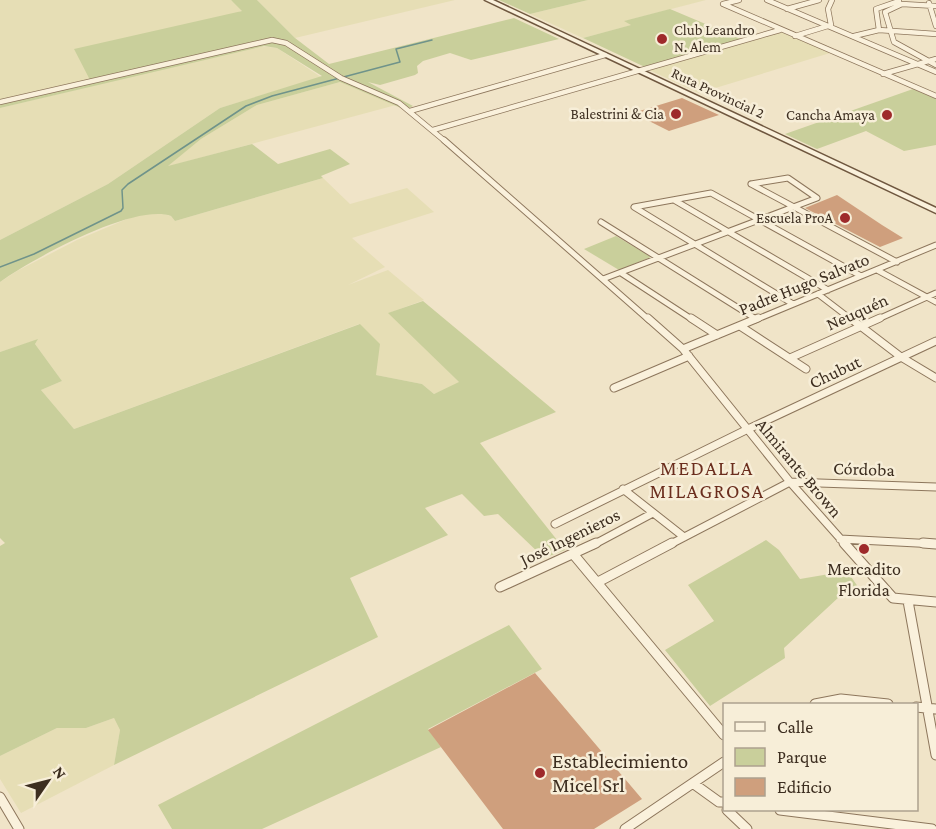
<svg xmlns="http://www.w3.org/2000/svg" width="936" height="829" font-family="'Crimson Pro',serif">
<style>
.farmland{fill:#e6deb5}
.green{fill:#c9cf9b}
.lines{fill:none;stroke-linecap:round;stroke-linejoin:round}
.stream{stroke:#6f938a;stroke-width:1.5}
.building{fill:#cf9f7d}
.street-far3-casing{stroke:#8d765c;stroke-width:6}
.street-far2-casing{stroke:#8d765c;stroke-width:7}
.street-far1-casing{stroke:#8d765c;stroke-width:9}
.street-casing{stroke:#8d765c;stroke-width:11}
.secondary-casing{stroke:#6f573f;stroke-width:3}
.street-far3{stroke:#faf1dc;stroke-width:4.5}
.street-far2{stroke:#faf1dc;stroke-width:5}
.street-far1{stroke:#faf1dc;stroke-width:7}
.street{stroke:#faf1dc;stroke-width:9}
.secondary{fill:#faf1dc;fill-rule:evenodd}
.poi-dot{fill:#9e2a2b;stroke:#f7eed8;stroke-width:2}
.labels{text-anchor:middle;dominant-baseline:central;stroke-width:5;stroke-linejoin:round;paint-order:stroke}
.far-poi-label{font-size:15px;fill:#3d2e20;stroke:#f7eed8;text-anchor:end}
.far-street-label{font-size:15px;fill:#3d2e20;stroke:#f7eed8}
.street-label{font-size:18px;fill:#3d2e20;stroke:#f7eed8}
.poi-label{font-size:18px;fill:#3d2e20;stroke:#f7eed8}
.neighbourhood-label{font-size:20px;letter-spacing:1.5px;fill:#6b2e1e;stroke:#f7eed8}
.near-poi-label{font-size:21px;fill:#3d2e20;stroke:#f7eed8;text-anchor:start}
</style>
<rect width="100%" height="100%" fill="#f0e4c8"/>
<path class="farmland" d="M0,0h231l12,10 -153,69 -90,21z
M257,0h198l-160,38z
M588,0h118l-81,21 7,4 -49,13 -53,-24z
M780,31l50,22 -131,40 -50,-23z
M259,46l18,2 44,29 -101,31 -112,76 -108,56v-132z
M340,82l56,23 -230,62 35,-28 56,-34z
M323,178l27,26 57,-16 27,24 -82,26 33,29 -37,18 40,-15 36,30 -35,13 71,70 -26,11 -12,-10 -46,-9 -17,-51 -285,105 -33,-39 21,-9 -27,-37 2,-4 -37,12v-70l17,-11 60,-31 57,-24 26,-3 11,3 4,5z
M114,718l6,12 -6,35 -93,48 -21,-34v-23l57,-28h29z"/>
<path class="green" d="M231,0h26l38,38 34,26 185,-46 45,21 -88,21 -21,-7 -27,8 -6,5 1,7 -3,2 -35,10 -12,-3 45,24 -4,2 -67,-31 -63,-38h-7l-182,41 -16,-31 168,-38z
M499,0h89l-58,14z
M670,9l71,30 -96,28 -62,-29 48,-13 -7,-4z
M273,40c23,8 43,26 64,37 24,13 49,20 71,34l-68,-29 -83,23 -56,34 -33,27 84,-22 26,20 52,-15 20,15 -29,12 2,2 -148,43 -4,-5c-37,-13 -139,43 -171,66v-42l108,-56 112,-76 102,-32 -45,-28 -13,-2 -264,62v-4z
M913,89l23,10v46l-32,6 -38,-20 -49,18 -32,-15z
M616,236l35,21 -32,13 -35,-21z
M423,301l133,111 -76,31 85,107 -21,8 -46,-44 -14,2 -22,-22 -37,14 23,27 -98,43 28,59 -264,128 6,-35 -6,-12 -28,10h-29l-57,28v-210l5,-3 -5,-5v-186l38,-13 -3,5 27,37 -21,9 33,39 286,-105 20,20 -4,31 46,9 12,10 25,-12 -71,-69z
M766,540l13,10 21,29 47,-8 16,23 -24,3 -55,51 1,10 -75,48 -45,-56 49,-29 -26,-36z
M509,625l33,44 -114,60 13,18 -179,82h-90l-14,-24z"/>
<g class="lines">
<path class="stream" d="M0,267l34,-13 87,-43 2,-3 -1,-18 6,-6 118,-78 26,-10 128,-34 -4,-13 36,-9"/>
</g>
<path class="building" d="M682,98l37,17 -50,16 -36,-18z
M837,195l45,30 21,13 -23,9 -75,-39z
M535,673l107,126 -48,30h-91l-75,-99z"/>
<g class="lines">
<defs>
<path id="street-far3" d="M767,0l169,72
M929,3l7,23
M723,4l213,92
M723,4l16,-4
M936,6l-34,-2 -17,8 9,30 42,23
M787,9l32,-9
M879,30l-3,-21 23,-8
M795,36l36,-11 -3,-16 4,-9
M854,36l25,-6 57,4
M883,74l53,-15
M0,102l272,-62 14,3 55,35 58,25 47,39
M410,111l195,-56
M433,130l347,-100"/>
<path id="street-far2" d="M444,140l205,180
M751,184l146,78
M674,200l154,90
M601,222l155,97
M877,270l59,32
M621,273l72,47
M603,279l214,-81 -29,-20 -37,6
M818,294l34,26
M793,304l-159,-97 77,-14 150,83
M755,320l181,-75
M876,320l60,-27"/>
<path id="street-far1" d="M648,318l35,31 107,133 56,63
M691,318l26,17
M850,318l51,39 35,21
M740,326l66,43
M683,349l75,-31
M790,358l90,-40
M614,388l75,-32
M623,489l61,48
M555,524l191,-94 190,-89
M840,539l96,5
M593,545l60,-32
M669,545l121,-63 146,5"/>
<path id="street" d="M844,543l49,55 43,4
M923,543l13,1
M574,555l150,180
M598,582l74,-39
M500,587l96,-44
M908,601l28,154
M815,704l26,-5 47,5
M916,707l20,2
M694,784l25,18h5
M0,797l19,32
M727,810l20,19
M780,810l152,19
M625,829l99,-67"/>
<path id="secondary" d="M485,0h8l443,208v5z"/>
</defs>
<use href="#street-far3" class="street-far3-casing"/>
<use href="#street-far2" class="street-far2-casing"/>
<use href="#street-far1" class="street-far1-casing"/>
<use href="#street" class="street-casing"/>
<use href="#secondary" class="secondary-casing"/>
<use href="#street-far3" class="street-far3"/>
<use href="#street-far2" class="street-far2"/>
<use href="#street-far1" class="street-far1"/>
<use href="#street" class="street"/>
<use href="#secondary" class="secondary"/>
</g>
<g class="poi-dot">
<circle cx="662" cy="39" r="6"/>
<circle cx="676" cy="114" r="6"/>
<circle cx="887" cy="115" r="6"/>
<circle cx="845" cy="218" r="6"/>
<circle cx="864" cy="549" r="6"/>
<circle cx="540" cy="773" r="6"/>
</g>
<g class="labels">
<g class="far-poi-label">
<text x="674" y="30" text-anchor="start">Club Leandro<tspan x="674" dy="17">N. Alem</tspan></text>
<text x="664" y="114">Balestrini &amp; Cia</text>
<text x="875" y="115">Cancha Amaya</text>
<text x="833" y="218">Escuela ProA</text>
</g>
<g class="far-street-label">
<text transform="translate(718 93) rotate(25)">Ruta Provincial 2</text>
</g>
<g class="street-label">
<text transform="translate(804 284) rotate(-22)">Padre Hugo Salvato</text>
<text transform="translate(857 312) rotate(-24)">Neuquén</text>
<text transform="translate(835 372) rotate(-25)">Chubut</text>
<text transform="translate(799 468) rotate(50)">Almirante Brown</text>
<text transform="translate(864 469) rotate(2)">Córdoba</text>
<text transform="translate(570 537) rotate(-26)">José Ingenieros</text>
</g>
<g class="poi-label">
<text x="864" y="569">Mercadito<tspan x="864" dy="21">Florida</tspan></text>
</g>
<g class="neighbourhood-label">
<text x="707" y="468">MEDALLA<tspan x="707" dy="23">MILAGROSA</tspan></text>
</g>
<g class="near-poi-label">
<text x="552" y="761">Establecimiento<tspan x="552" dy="24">Micel Srl</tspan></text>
</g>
</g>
<rect x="723" y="703" width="195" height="108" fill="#f7eed8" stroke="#ada18e" stroke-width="1.5"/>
<rect x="735" y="722" width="30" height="9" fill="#faf1dc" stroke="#ada18e" stroke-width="1.5"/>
<text x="777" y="733" font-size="18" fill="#3d2e20">Calle</text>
<rect x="735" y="748" width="30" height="18" fill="#c9cf9b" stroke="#ada18e" stroke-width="1.5"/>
<text x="777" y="763" font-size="18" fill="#3d2e20">Parque</text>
<rect x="735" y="778" width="30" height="18" fill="#cf9f7d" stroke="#ada18e" stroke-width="1.5"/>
<text x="777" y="793" font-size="18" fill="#3d2e20">Edificio</text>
<g transform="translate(48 781) rotate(55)" stroke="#f7eed8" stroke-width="4.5" paint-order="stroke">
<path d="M0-4.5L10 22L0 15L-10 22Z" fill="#3d2e20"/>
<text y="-9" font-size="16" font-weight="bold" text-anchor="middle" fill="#3d2e20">N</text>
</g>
</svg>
